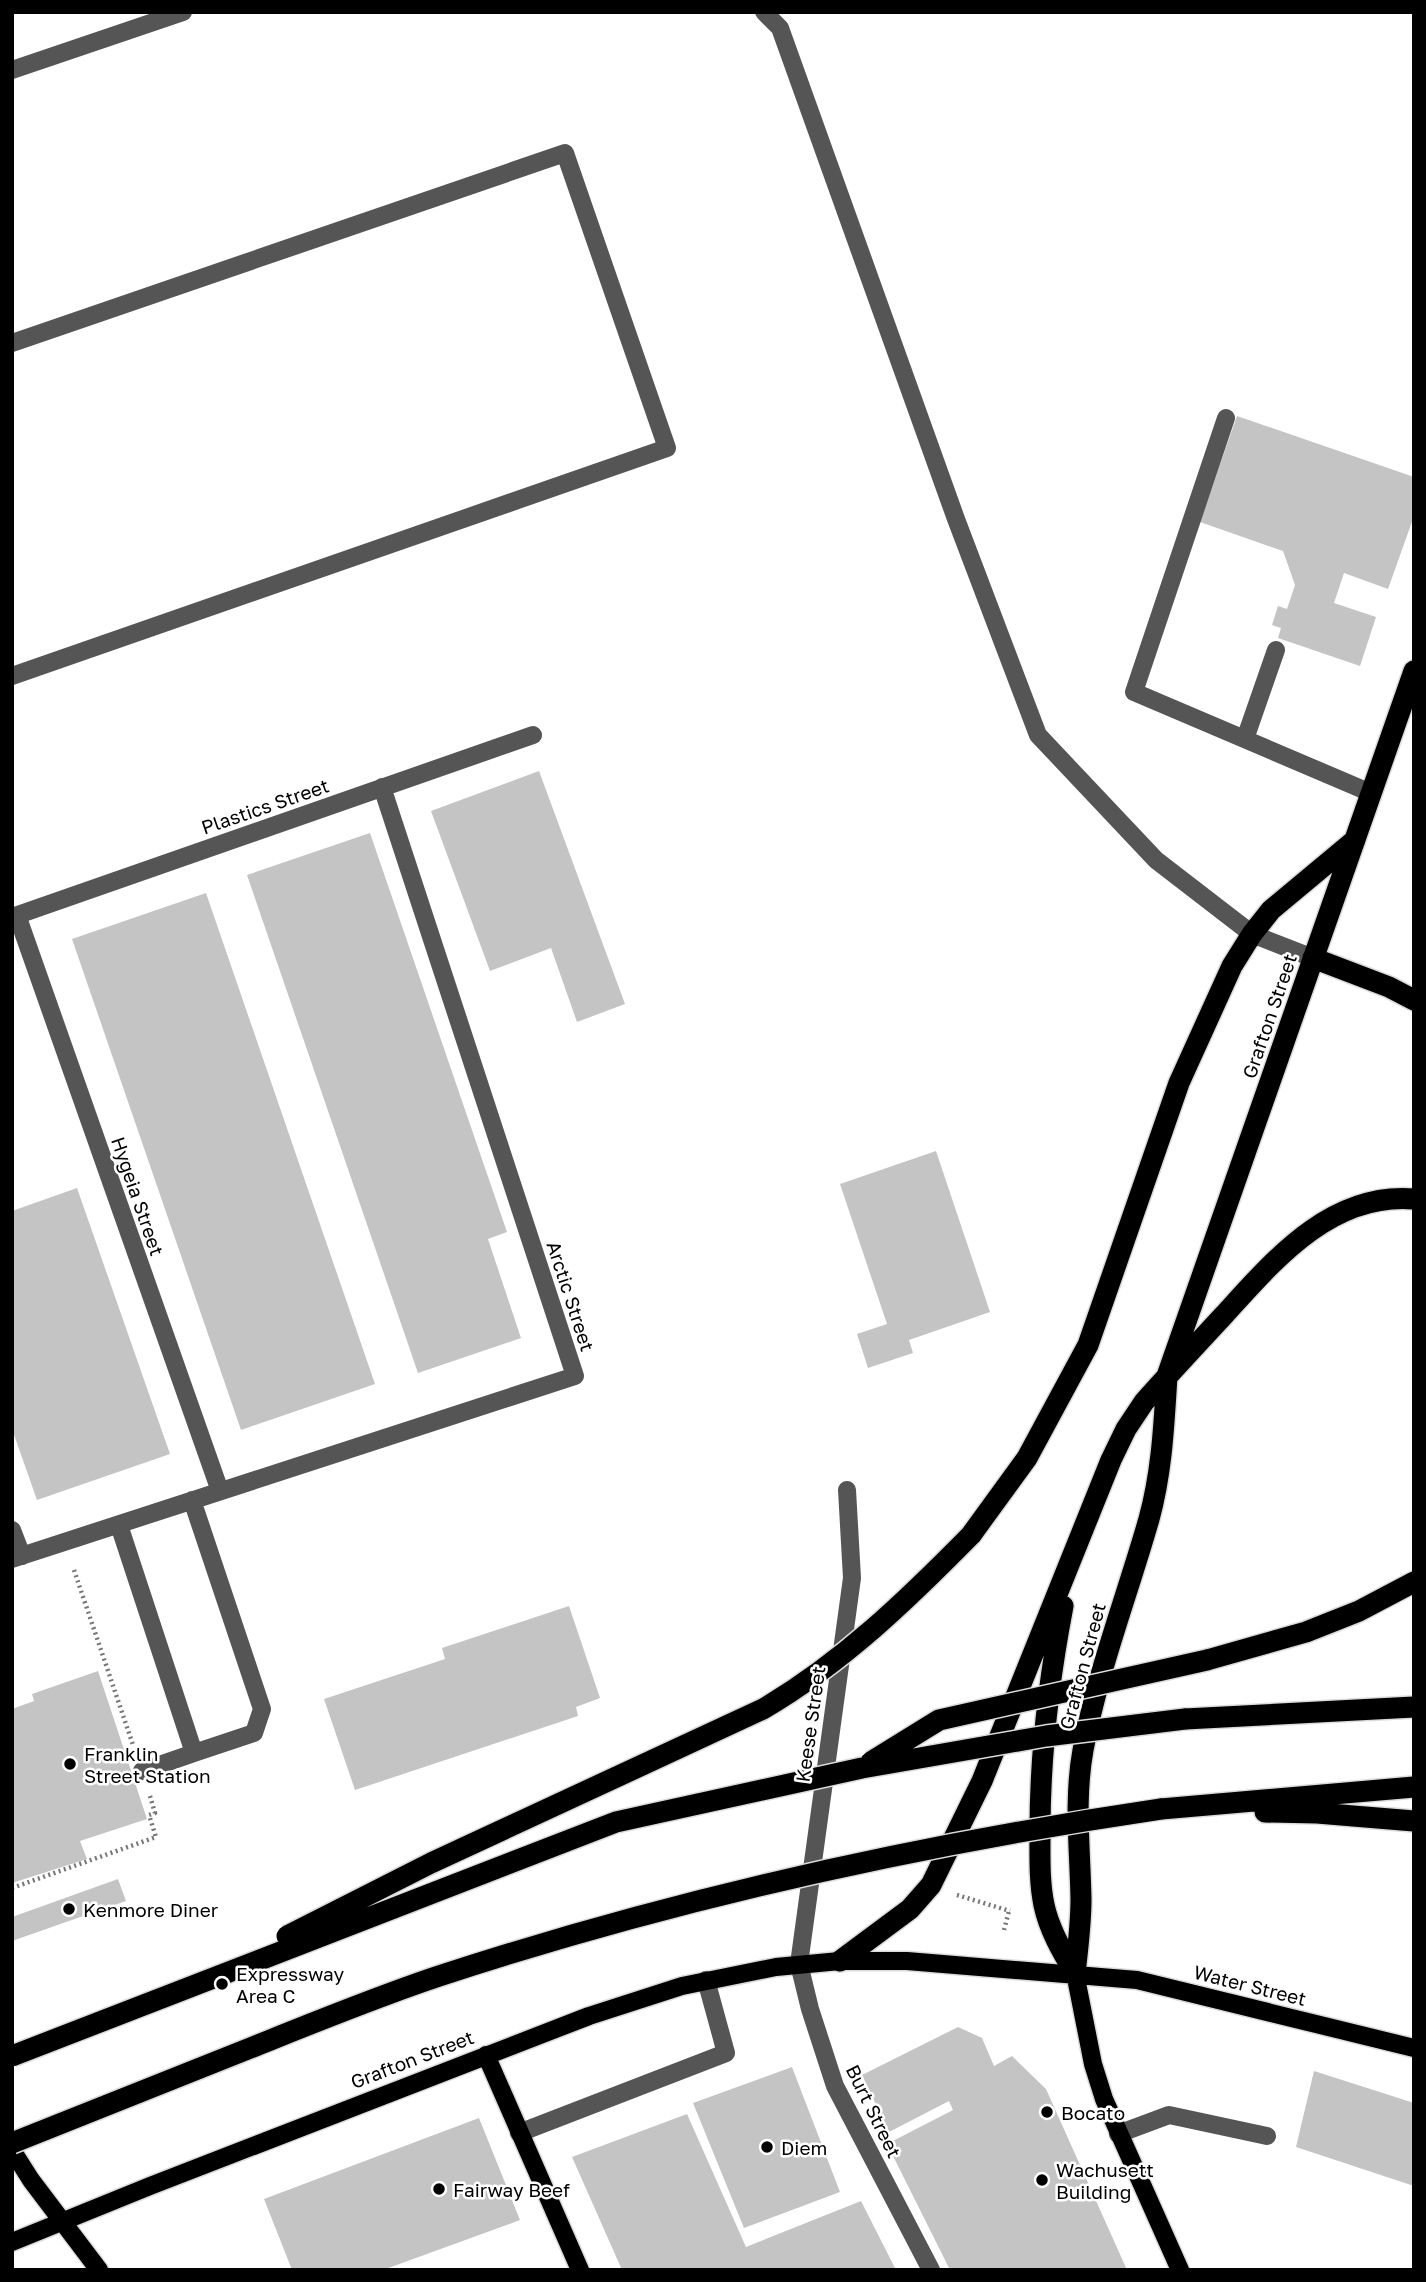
<svg xmlns="http://www.w3.org/2000/svg" width="1426" height="2282" font-family="'Golos Text',sans-serif">
<style>
.building{fill:#c4c4c4}
.lines{fill:none;stroke-linecap:round;stroke-linejoin:round}
.major-casing{stroke:#dbdbdb;stroke-width:21}
.highway-casing{stroke:#dbdbdb;stroke-width:24}
.path{stroke:#777;stroke-width:4.5;stroke-dasharray:2 3.5;stroke-linecap:butt}
.minor{stroke:#555;stroke-width:18}
.major{stroke:#000;stroke-width:18}
.highway{stroke:#000;stroke-width:21}
.highway-bridge-casing{stroke:#dbdbdb;stroke-width:24;stroke-linecap:butt}
.highway-bridge{stroke:#000;stroke-width:21}
.poi-dot{fill:#000;stroke:#fff;stroke-width:2.5}
.labels{text-anchor:middle;dominant-baseline:central;stroke-width:5;stroke-linejoin:round;paint-order:stroke}
.street-label{font-size:19px;fill:#000;stroke:#fff}
.poi-label{font-size:19px;fill:#000;stroke:#fff;text-anchor:start}
</style>
<rect width="100%" height="100%" fill="#fff"/>
<path class="building" d="M1237,416l177,61v39l-26,73 -44,-16 -10,30 42,14 -16,49 -82,-28 3,-10 -9,-3 6,-19 9,3 8,-24 -12,-34 -83,-29z
M539,771l86,233 -48,18 -26,-74 -61,23 -59,-160z
M370,833l137,399 -19,7 33,99 -103,35 -171,-498z
M206,893l169,491 -134,46 -169,-491z
M936,1151l54,161 -81,28 4,13 -45,15 -11,-34 30,-10 -47,-140z
M77,1188l93,266 -133,46 -25,-71v-218z
M569,1606l31,92 -24,9 2,9 -223,74 -31,-91 121,-40 -3,-11z
M98,1671l49,148 -67,22 7,18 -75,24v-174l22,-8 -2,-7z
M118,1879l8,22 -114,40v-24z
M958,2027l24,11 12,28 18,-10 34,33 81,181h-177l-63,-126 66,-34 -4,-9 -60,31 -27,-57z
M792,2067l48,125 -96,36 -51,-125z
M1314,2071l100,32v83l-118,-39z
M687,2114l59,133 115,-46 35,69h-274l-50,-113z
M479,2118l41,102 -137,50h-91l-28,-71z"/>
<g class="lines">
<defs>
<path id="major" d="M1075,1973l18,91 11,35 76,171
M486,2055l94,215
M12,2150l19,30 68,90
M12,2242l138,-56 439,-170 93,-30 94,-19 64,-6h67l230,19 277,68"/>
<path id="highway" d="M1313,958l76,29 25,13
M971,1535l56,-77 61,-113 91,-262 53,-117 20,-32 19,-24 84,-70
M1063,1606c-14,73 -23,149 -23,224 0,25 -1,51 4,75 5,24 18,47 31,68
M1207,1660l99,-28 53,-21 55,-29
M1185,1719l229,-12
M1161,1809l253,-22
M1265,1812l52,1 97,8
M840,1961l70,-52 21,-24 51,-104 129,-321 15,-31 18,-27c26,-29 53,-58 80,-87 50,-55 107,-123 190,-116
M1075,1973c3,-25 6,-49 6,-74 -1,-51 -7,-99 2,-149 15,-80 44,-154 66,-231 13,-47 15,-95 18,-143l247,-705"/>
</defs>
<use href="#major" class="major-casing"/>
<use href="#highway" class="highway-casing"/>
<path class="path" d="M74,1570l59,175
M12,1888l144,-51 -7,-22 6,-2 -5,-17
M957,1895l53,16
M1004,1930l5,-19"/>
<path class="minor" d="M764,12l16,16 176,491 82,216 118,125 96,74 61,24
M12,70l171,-58
M12,343l553,-190 102,295 -655,228
M1226,418l-92,274 237,101
M1245,739l31,-89
M17,915l203,576
M12,917l521,-182
M847,1490l5,88 -53,386 11,45 25,77 96,184
M119,1525l75,228 60,-20 8,-24 -70,-209
M12,1530l10,26
M12,1559l563,-183 -193,-589
M142,1771l52,-18
M519,2133l207,-80 -20,-73
M1118,2134l51,-19 98,21"/>
<use href="#major" class="major"/>
<use href="#highway" class="highway"/>
<defs>
<path id="highway-bridge" d="M871,1762l68,-42 268,-60
M287,1936l144,-73 332,-154c80,-47 143,-108 208,-174
M12,2056l604,-234 246,-54 184,-32 139,-17
M12,2143c81,-32 161,-64 241,-96 62,-25 123,-50 186,-71 235,-77 478,-131 722,-167"/>
</defs>
<use href="#highway-bridge" class="highway-bridge-casing"/>
<use href="#highway-bridge" class="highway-bridge"/>
</g>
<g class="poi-dot">
<circle cx="70" cy="1764" r="7"/>
<circle cx="69" cy="1909" r="7"/>
<circle cx="222" cy="1984" r="7"/>
<circle cx="1047" cy="2112" r="7"/>
<circle cx="767" cy="2147" r="7"/>
<circle cx="1042" cy="2180" r="7"/>
<circle cx="439" cy="2189" r="7"/>
</g>
<g class="labels">
<g class="street-label">
<text transform="translate(265 806) rotate(-19)">Plastics Street</text>
<text transform="translate(1269 1016) rotate(-71)">Grafton Street</text>
<text transform="translate(138 1196) rotate(71)">Hygeia Street</text>
<text transform="translate(571 1296) rotate(72)">Arctic Street</text>
<text transform="translate(1082 1666) rotate(-75)">Grafton Street</text>
<text transform="translate(810 1724) rotate(-82)">Keese Street</text>
<text transform="translate(1250 1985) rotate(14)">Water Street</text>
<text transform="translate(412 2059) rotate(-21)">Grafton Street</text>
<text transform="translate(874 2111) rotate(64)">Burt Street</text>
</g>
<g class="poi-label">
<text x="84" y="1753">Franklin<tspan x="84" dy="22">Street Station</tspan></text>
<text x="83" y="1909">Kenmore Diner</text>
<text x="236" y="1973">Expressway<tspan x="236" dy="22">Area C</tspan></text>
<text x="1061" y="2112">Bocato</text>
<text x="781" y="2147">Diem</text>
<text x="1056" y="2169">Wachusett<tspan x="1056" dy="22">Building</tspan></text>
<text x="453" y="2189">Fairway Beef</text>
</g>
</g>
<rect width="1426" height="2282" fill="none" stroke="#000000" stroke-width="28"/>
</svg>
